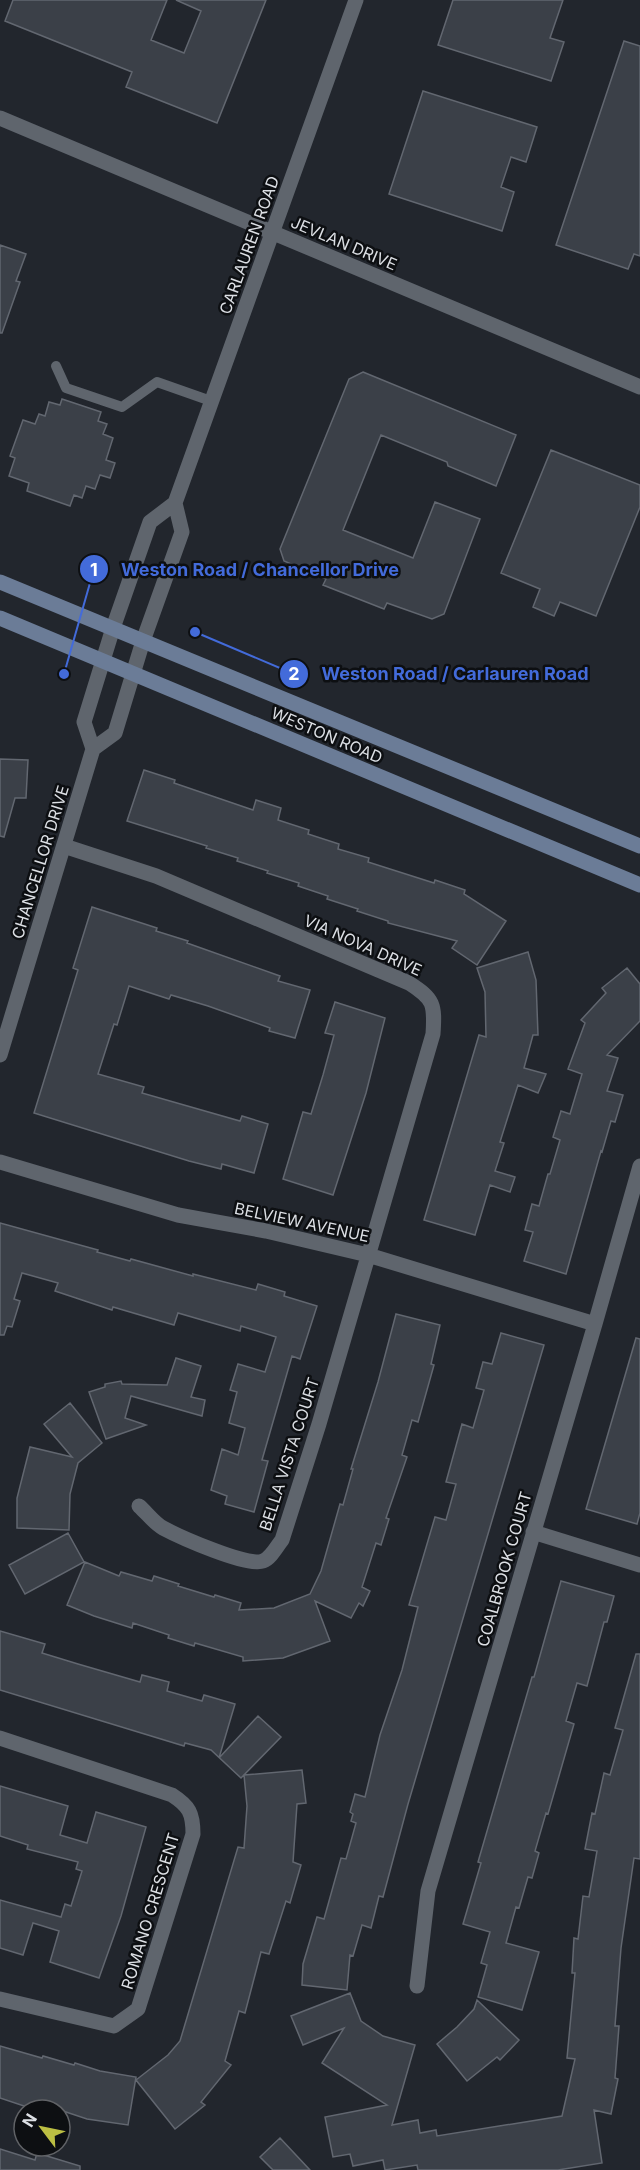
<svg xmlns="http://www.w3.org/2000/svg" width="640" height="2170" font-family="Inter,sans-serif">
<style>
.building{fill:#3b4048;stroke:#626770;stroke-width:1.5}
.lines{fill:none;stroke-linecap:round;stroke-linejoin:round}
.service{stroke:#5f656d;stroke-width:10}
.minor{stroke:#5f656d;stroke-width:15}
.tertiary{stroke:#5f656d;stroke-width:15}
.secondary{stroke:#6b7c97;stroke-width:15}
.labels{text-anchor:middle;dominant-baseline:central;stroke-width:5;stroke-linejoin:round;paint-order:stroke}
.street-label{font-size:16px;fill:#dcdfe4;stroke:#0d0f12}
.leader{fill:none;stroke:#436bda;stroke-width:2}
.callout-dot{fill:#436bda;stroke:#0d0f12;stroke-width:2}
.mark-label{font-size:18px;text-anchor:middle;font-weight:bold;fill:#fff}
.callout-label{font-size:18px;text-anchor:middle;font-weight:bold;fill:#436bda;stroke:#0d0f12;stroke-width:5;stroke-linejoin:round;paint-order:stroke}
</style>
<rect width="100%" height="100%" fill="#22262d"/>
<path class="building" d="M13,0h154l-16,40 33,13 17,-42 -25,-11h90l-49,123 -91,-36 6,-15 -127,-51z
M453,0h110l-13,38 14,4 -13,39 -113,-36z
M624,41l16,5v210l-6,-2 -6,15 -72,-24z
M423,91l114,36 -11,35 -15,-5 -10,30 13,5 -12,39 -113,-37z
M0,245l26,9 -10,27 4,1 -18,51h-2z
M363,372l153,63 -20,51 -48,-20 -1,-4 -66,-27 -38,95 70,28 22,-56 45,17 -36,95 -12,5 -45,-16 -3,6 -61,-24 3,-6 -42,-18 -4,-12 69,-170z
M62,399l39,13 -3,9 9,3 -4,10 10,4 -7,22 9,3 -5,15 -10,-3 -5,14 -9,-3 -4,12 -8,-3 -4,11 -43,-15 2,-8 -20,-7 6,-18 -5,-2 13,-36 12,4 4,-10 6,2 4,-14 11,3z
M551,450l89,35v22l-44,109 -36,-14 -6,14 -21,-9 7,-18 -39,-16z
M0,759l28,1 -2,38h-11l-11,39 -4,-1z
M144,770l31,10 -1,3 79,27 3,-10 25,8 -3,12 31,10 -1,4 31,10 -1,5 31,9 -1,4 66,21 1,-3 30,10 -1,4 42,27 -29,44 -25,-17 5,-7 -69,-18v-2l-31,-10 1,-2 -31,-10 1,-3 -30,-10 1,-3 -32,-10 1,-2 -31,-10 1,-3 -32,-10 1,-2 -80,-25z
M92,907l65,21 -1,3 32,10 -1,2 93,33 -2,5 32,9 -15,48 -26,-7 1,-3 -62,-22 -37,-11 -2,4 -40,-13 -12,39 -3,-1 -16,50 46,13 -2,6 98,28 2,-5 26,8 -14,49 -32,-9 -1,5 -32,-8 -155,-48 44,-143 -5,-2z
M528,952l8,28 2,55h-5l-9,33 22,6 -8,19 -20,-8 -18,57 4,1 -9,28 20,6 -5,15 -20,-7 -15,50 -51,-15 55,-185 7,2 -1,-45 -8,-24z
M627,968l13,16v37l-33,34 11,3 -11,33 16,4 -8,27 -4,-1 -9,31 -1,-1 -35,123 -42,-13 9,-29 -8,-2 7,-26 7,2 9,-32h2l10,-34 -7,-3 8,-26 9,3 12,-40 -14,-5 17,-46 -4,-3 25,-27 -4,-5z
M335,1002l50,16 -19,75 -33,102 -50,-16 20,-67 8,2 12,-39 11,-40 -9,-2z
M0,1223l98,27 -1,2 33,9 1,-2 62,17v-2l63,16 2,-6 27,8 -1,4 33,10 -17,53 -8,-3 -30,104 6,1 -14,51 -29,-8 2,-8 -16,-6 11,-41 16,6 7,-27 -16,-5 8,-31 -7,-2 8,-26 27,8 11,-35 -35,-11 -1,5 -62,-18 -4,12 -61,-18 -1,3 -57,-19 3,-8 -36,-10 -8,26 6,2 -8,26 -5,-1 -3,9h-4z
M396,1314l44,11 -9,39 3,1 -16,57 -6,-2 -10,35 5,2 -21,61 3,1 -8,26 -5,-2 -14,44 8,4 -7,15 -4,-3 -8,15 -36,-17 15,40 -47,17 -40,3v-4l-48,-14 -1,3 -26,-8 1,-3 -36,-12 -1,5 -38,-12 -27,-11 18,-43 34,14 2,-4 31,9 2,-5 25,8 -1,2 36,11 1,-2 26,8 -2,7 35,-2 36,-14 11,-23 19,-67 3,1 10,-36h-2l27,-87z
M501,1333l43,12 -136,459 -25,93 -4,-1 -8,32 -9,-3 -9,31 -3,-1 -3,35 -45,-5 1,-21 14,-47 7,2 17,-61 5,1 10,-36 -5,-2 2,-7 -3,-2 5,-18 10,3 15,-62 22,-65 16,-63 -9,-2 26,-88 11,3 10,-36 -10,-2 16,-58 11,4 11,-38 -8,-2 7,-26 9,2z
M636,1338l4,1v174l-3,11 -51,-15z
M176,1358l25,8 -10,31 14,3 -3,16 -71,-20 -6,22 21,7 -40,14 -17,-47 16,-5v-3l16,-3 1,3 45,1z
M70,1403l32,40 -24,20 -8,31 -1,36 -52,-2v-30l13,-51 42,10 -28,-33z
M68,1533l16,29 -59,32 -16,-29z
M561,1581l53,15 -7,26h-3l-17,64 -10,-3 -11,38 8,3 -26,90 -2,-1 -11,38 4,2 -7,25 -4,-1 -9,31 -3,-1 -10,36 33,9 -17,58 -44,-13 9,-32 -6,-2 9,-31 -27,-8 18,-61 -3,-1 54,-185h2z
M0,1631l45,13 -3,9 36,11 62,18 2,-7 27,7 -2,9 35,10 2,-6 31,9 -16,54 39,-42 23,21 -40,41 -30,-28 -26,-7 -1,3 -184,-56z
M636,1654h4v205l-6,-1 -13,90 -6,78h4l-4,52 3,1 -7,35 -17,-4 8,53 -44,7h-140l-1,-5 -32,5 -2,-10 -30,6 -3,-12 -17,3 -8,-40 62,-12 -65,-42 22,-35 -41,17 -12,-29 59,-23 11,28 22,15 32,9 -23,80 26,-5 2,13 16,-3 1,6 125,-20 13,-57 -8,-1 8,-85h-3l2,-35 4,1 5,-43 6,1 8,-46 -12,-2 7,-36 3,1 9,-41 6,2 13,-45 -8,-2z
M302,1770l4,33 -9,1 -4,58 8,3 -11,38 -4,-2 -17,53 -8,-2 -16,61 -6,-2 -14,50 6,4 -30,37 4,3 -30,24 -39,-49 32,-25 12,-14 58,-194 6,1 3,-42 -3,-31z
M0,1786l68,20 -8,29 27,8 9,-31 50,15 -25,89 -22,62 -49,-16 9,-31 -26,-8 -10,32 -23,-7v-48l61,17 4,-13 6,2 11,-35 -6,-2 2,-7 -51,-13 1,-4 -28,-9z
M477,2000l42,40 -19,20 -3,-3 -30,24 -30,-37 20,-17 17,-18z
M0,2046l42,12 1,-2 31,9 1,-2 25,8 36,6 -8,48 -41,-6 -27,-9h-24l-36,-12z
M280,2138l30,32h-37l-13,-13z
M0,2149l35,11 2,-7 43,13v4h-80z"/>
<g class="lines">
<path class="service" d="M56,366l10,22 56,19 35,-25 54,19"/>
<path class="minor" d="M0,118l640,269
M113,628l37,-106 25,-19
M143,641l39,-109 -7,-29 181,-503
M64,846l92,30 253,107c25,16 26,21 24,51l-114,390 -37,116c-5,6 -11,18 -19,21 -16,6 -83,-24 -100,-33 -9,-5 -16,-15 -24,-22
M0,1162l178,53 88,16 102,24 227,69
M533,1532l107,33
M0,1738l172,57c17,11 21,18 21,39l-55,175 -24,17 -114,-27
M417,1986l11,-95 167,-567 45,-158"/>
<path class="tertiary" d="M93,749l22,-16 28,-92
M0,1055l93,-306 -9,-27 29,-94"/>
<path class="secondary" d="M0,582l640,264
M0,618l640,267"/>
</g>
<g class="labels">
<g class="street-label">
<text transform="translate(344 243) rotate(23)">JEVLAN DRIVE</text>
<text transform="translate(249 245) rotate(-70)">CARLAUREN ROAD</text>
<text transform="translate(327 735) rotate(23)">WESTON ROAD</text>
<text transform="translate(40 862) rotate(-73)">CHANCELLOR DRIVE</text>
<text transform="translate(363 945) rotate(24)">VIA NOVA DRIVE</text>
<text transform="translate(302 1222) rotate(12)">BELVIEW AVENUE</text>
<text transform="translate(289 1454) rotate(-72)">BELLA VISTA COURT</text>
<text transform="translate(504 1569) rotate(-74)">COALBROOK COURT</text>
<text transform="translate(150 1911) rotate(-73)">ROMANO CRESCENT</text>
</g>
</g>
<path class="leader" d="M64 674L94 569M195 632L294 674"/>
<g class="callout-dot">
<circle cx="64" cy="674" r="6"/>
<circle cx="195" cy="632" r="6"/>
<circle cx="94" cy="569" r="15"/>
<circle cx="294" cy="674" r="15"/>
</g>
<g class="mark-label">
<text x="94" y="576">1</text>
<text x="294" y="680">2</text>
</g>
<g class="callout-label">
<text x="260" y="576">Weston Road / Chancellor Drive</text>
<text x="455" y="680">Weston Road / Carlauren Road</text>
</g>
<g transform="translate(42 2128) rotate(302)"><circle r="28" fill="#0d0f12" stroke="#606266" stroke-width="1.5"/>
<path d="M0-4.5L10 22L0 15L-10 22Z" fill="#bcbf43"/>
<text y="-9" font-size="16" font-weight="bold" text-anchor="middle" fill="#dcdfe4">N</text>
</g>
</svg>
